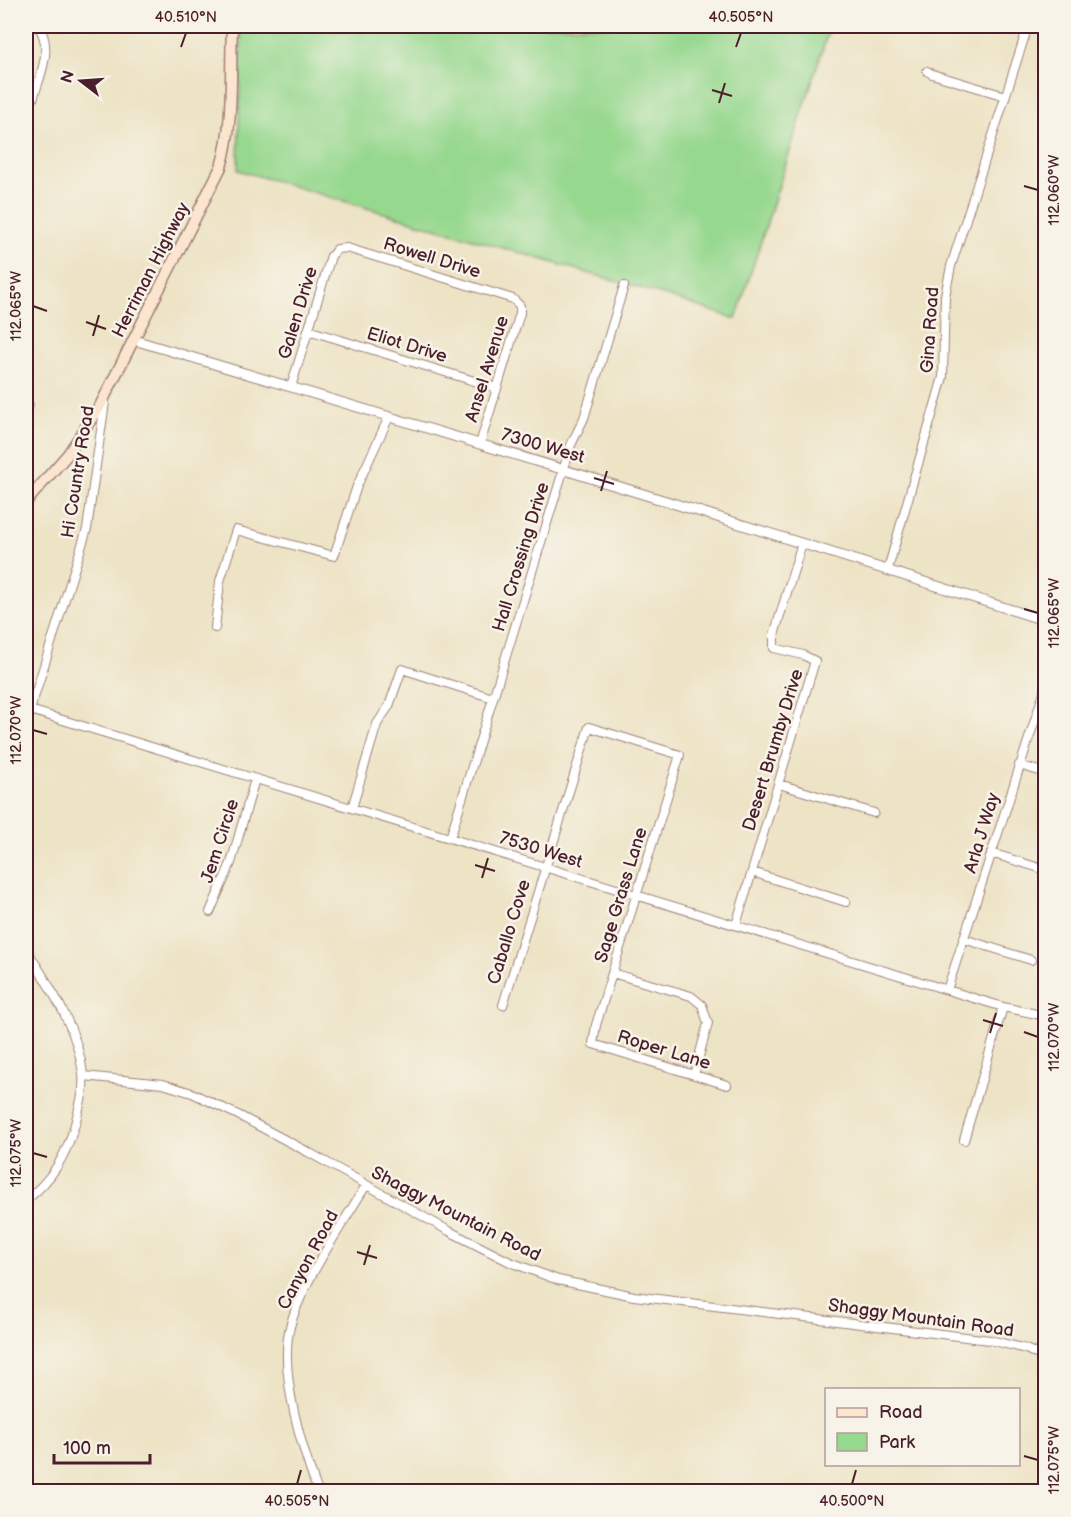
<svg xmlns="http://www.w3.org/2000/svg" width="1071" height="1517" font-family="'Balsamiq Sans',sans-serif">
<style>
.green{fill:#97d88f;stroke:#707c5d;stroke-width:1.5}
.lines{fill:none;stroke-linecap:round;stroke-linejoin:round}
.minor-casing{stroke:#9c8178;stroke-width:10}
.tertiary-casing{stroke:#9c8178;stroke-width:11}
.secondary-casing{stroke:#9c8178;stroke-width:13}
.minor{stroke:#fff;stroke-width:8}
.tertiary{stroke:#fff;stroke-width:9}
.secondary{stroke:#fce5cf;stroke-width:10}
.ticks{fill:none;stroke:#4a1f2b;stroke-width:2}
.labels{text-anchor:middle;dominant-baseline:central;stroke-width:5;stroke-linejoin:round;paint-order:stroke}
.street-label{font-size:18px;fill:#4a1f2b;stroke:#f7f3e8}
.neatline{fill:none;stroke:#4a1f2b;stroke-width:2}
.ticks-label{font-size:15px;text-anchor:middle;fill:#4a1f2b}
</style>
<rect width="100%" height="100%" fill="#f7f3e8"/>
<filter id="ink" filterUnits="userSpaceOnUse"><feTurbulence type="fractalNoise" baseFrequency=".0167" numOctaves="2"/><feDisplacementMap in="SourceGraphic" scale="12" xChannelSelector="R" yChannelSelector="G"/><feConvolveMatrix kernelMatrix="1 2 1 2 8 2 1 2 1" color-interpolation-filters="sRGB"/></filter>
<filter id="wash" filterUnits="userSpaceOnUse"><feTurbulence type="fractalNoise" baseFrequency=".008" numOctaves="4" result="noise"/><feDisplacementMap in="SourceGraphic" scale="24" xChannelSelector="R" yChannelSelector="G"/><feGaussianBlur stdDeviation="1.35" result="paint"/><feColorMatrix in="noise" values="0 0 0 0 0 0 0 0 0 0 0 0 0 0 0 0 0 1.4 0 .05"/><feComposite in="paint" operator="in"/></filter>
<g filter="url(#wash)">
<rect width="100%" height="100%" fill="#ede3c5"/>
<path class="green" d="M241,26h589l-94,293 -66,-22 -432,-127z"/>
</g>
<g filter="url(#ink)">
<g class="lines">
<defs>
<path id="minor" d="M927,71l5,3 73,22
M33,99c7,-23 21,-52 5,-73
M308,330l189,58
M291,387l40,-131 6,-7 10,-1 166,51 7,7v7l-40,131
M26,411l3,-6
M888,569l55,-192 2,-81 6,-30 77,-240
M215,628l5,-47 16,-51 98,26 23,-70 32,-69
M30,710l973,297 43,9
M26,723l61,-194 18,-127
M1019,765l27,8
M779,784l95,29
M352,808l25,-84 12,-18 13,-37 91,29
M450,838l121,-393 13,-27 40,-132
M991,853l55,17
M752,872l94,30
M210,912l21,-49 24,-84
M736,925l79,-264 -12,-6 -29,-7v-13l28,-92
M964,939l67,21
M26,949c24,38 52,79 57,125 2,16 -4,34 -8,50 -9,32 -23,56 -49,76
M612,973l79,23 11,9 6,18 -14,52
M947,990l99,-304
M503,1005l86,-278 91,28 -84,270 -3,19 134,41
M84,1076l79,8 29,9 46,22 70,37 141,79 61,31 48,18 76,16 356,44 36,9 20,10
M964,1140l39,-133
M318,1492c-16,-43 -38,-116 -29,-161 10,-45 53,-105 77,-146"/>
<path id="tertiary" d="M134,340c304,91 609,183 912,281"/>
<path id="secondary" d="M26,502l42,-48 32,-48 121,-239c13,-41 9,-98 11,-141"/>
</defs>
<use href="#minor" class="minor-casing"/>
<use href="#tertiary" class="tertiary-casing"/>
<use href="#secondary" class="secondary-casing"/>
<use href="#minor" class="minor"/>
<use href="#tertiary" class="tertiary"/>
<use href="#secondary" class="secondary"/>
</g>
</g>
<path class="ticks" d="M181,47l5,-14M736,47l5,-14M712,90l20,6M719,103l6,-20M1024,186l14,4M33,306l14,5M86,322l20,7M93,336l6,-21M594,478l20,6M601,491l6,-20M1024,609l14,4M33,730l14,4M475,865l20,6M482,878l6,-20M983,1020l20,6M1024,1032l14,5M990,1033l6,-20M33,1153l14,4M357,1252l20,6M364,1265l6,-20M1024,1456l14,4M297,1484l4,-14M852,1484l4,-14"/>
<g class="labels">
<g class="street-label">
<text transform="translate(432 258) rotate(17)">Rowell Drive</text>
<text transform="translate(151 270) rotate(-63)">Herriman Highway</text>
<text transform="translate(298 313) rotate(-73)">Galen Drive</text>
<text transform="translate(930 330) rotate(-86)">Gina Road</text>
<text transform="translate(407 345) rotate(17)">Eliot Drive</text>
<text transform="translate(487 369) rotate(-73)">Ansel Avenue</text>
<text transform="translate(543 446) rotate(16)">7300 West</text>
<text transform="translate(78 472) rotate(-81)">Hi Country Road</text>
<text transform="translate(521 557) rotate(-73)">Hall Crossing Drive</text>
<text transform="translate(773 750) rotate(-73)">Desert Brumby Drive</text>
<text transform="translate(982 833) rotate(-73)">Arla J Way</text>
<text transform="translate(220 841) rotate(-72)">Jem Circle</text>
<text transform="translate(541 850) rotate(17)">7530 West</text>
<text transform="translate(621 895) rotate(-73)">Sage Grass Lane</text>
<text transform="translate(509 932) rotate(-73)">Caballo Cove</text>
<text transform="translate(664 1050) rotate(17)">Roper Lane</text>
<text transform="translate(456 1214) rotate(27)">Shaggy Mountain Road</text>
<text transform="translate(308 1260) rotate(-62)">Canyon Road</text>
<text transform="translate(921 1318) rotate(8)">Shaggy Mountain Road</text>
</g>
</g>
<rect width="1071" height="1517" fill="none" stroke="#f7f3e8" stroke-width="66"/>
<rect x="825" y="1388" width="195" height="78" fill="#f7f3e8" stroke="#b29e9c" stroke-width="1.5"/>
<rect x="837" y="1408" width="30" height="9" fill="#fce5cf" stroke="#b29e9c" stroke-width="1.5"/>
<text x="879" y="1418" font-size="18" fill="#4a1f2b">Road</text>
<rect x="837" y="1433" width="30" height="18" fill="#97d88f" stroke="#b29e9c" stroke-width="1.5"/>
<text x="879" y="1448" font-size="18" fill="#4a1f2b">Park</text>
<g transform="translate(81 81) rotate(287)" stroke="#f7f3e8" stroke-width="4.5" paint-order="stroke">
<path d="M0-4.5L10 22L0 15L-10 22Z" fill="#4a1f2b"/>
<text y="-9" font-size="16" font-weight="bold" text-anchor="middle" fill="#4a1f2b">N</text>
</g>
<path d="M54 1454v9h96v-9" fill="none" stroke="#4a1f2b" stroke-width="3"/>
<text x="63" y="1454" font-size="18" fill="#4a1f2b" stroke="#f7f3e8" stroke-width="4.5" paint-order="stroke">100 m</text>
<rect x="33" y="33" width="1005" height="1451" class="neatline"/>
<g class="ticks-label">
<text x="186" y="22">40.510°N</text>
<text x="741" y="22">40.505°N</text>
<text transform="translate(1054 190) rotate(-90)" y="5">112.060°W</text>
<text transform="translate(16 306) rotate(-90)" y="5">112.065°W</text>
<text transform="translate(1054 613) rotate(-90)" y="5">112.065°W</text>
<text transform="translate(16 730) rotate(-90)" y="5">112.070°W</text>
<text transform="translate(1054 1037) rotate(-90)" y="5">112.070°W</text>
<text transform="translate(16 1153) rotate(-90)" y="5">112.075°W</text>
<text transform="translate(1054 1460) rotate(-90)" y="5">112.075°W</text>
<text x="297" y="1506">40.505°N</text>
<text x="852" y="1506">40.500°N</text>
</g>
</svg>
